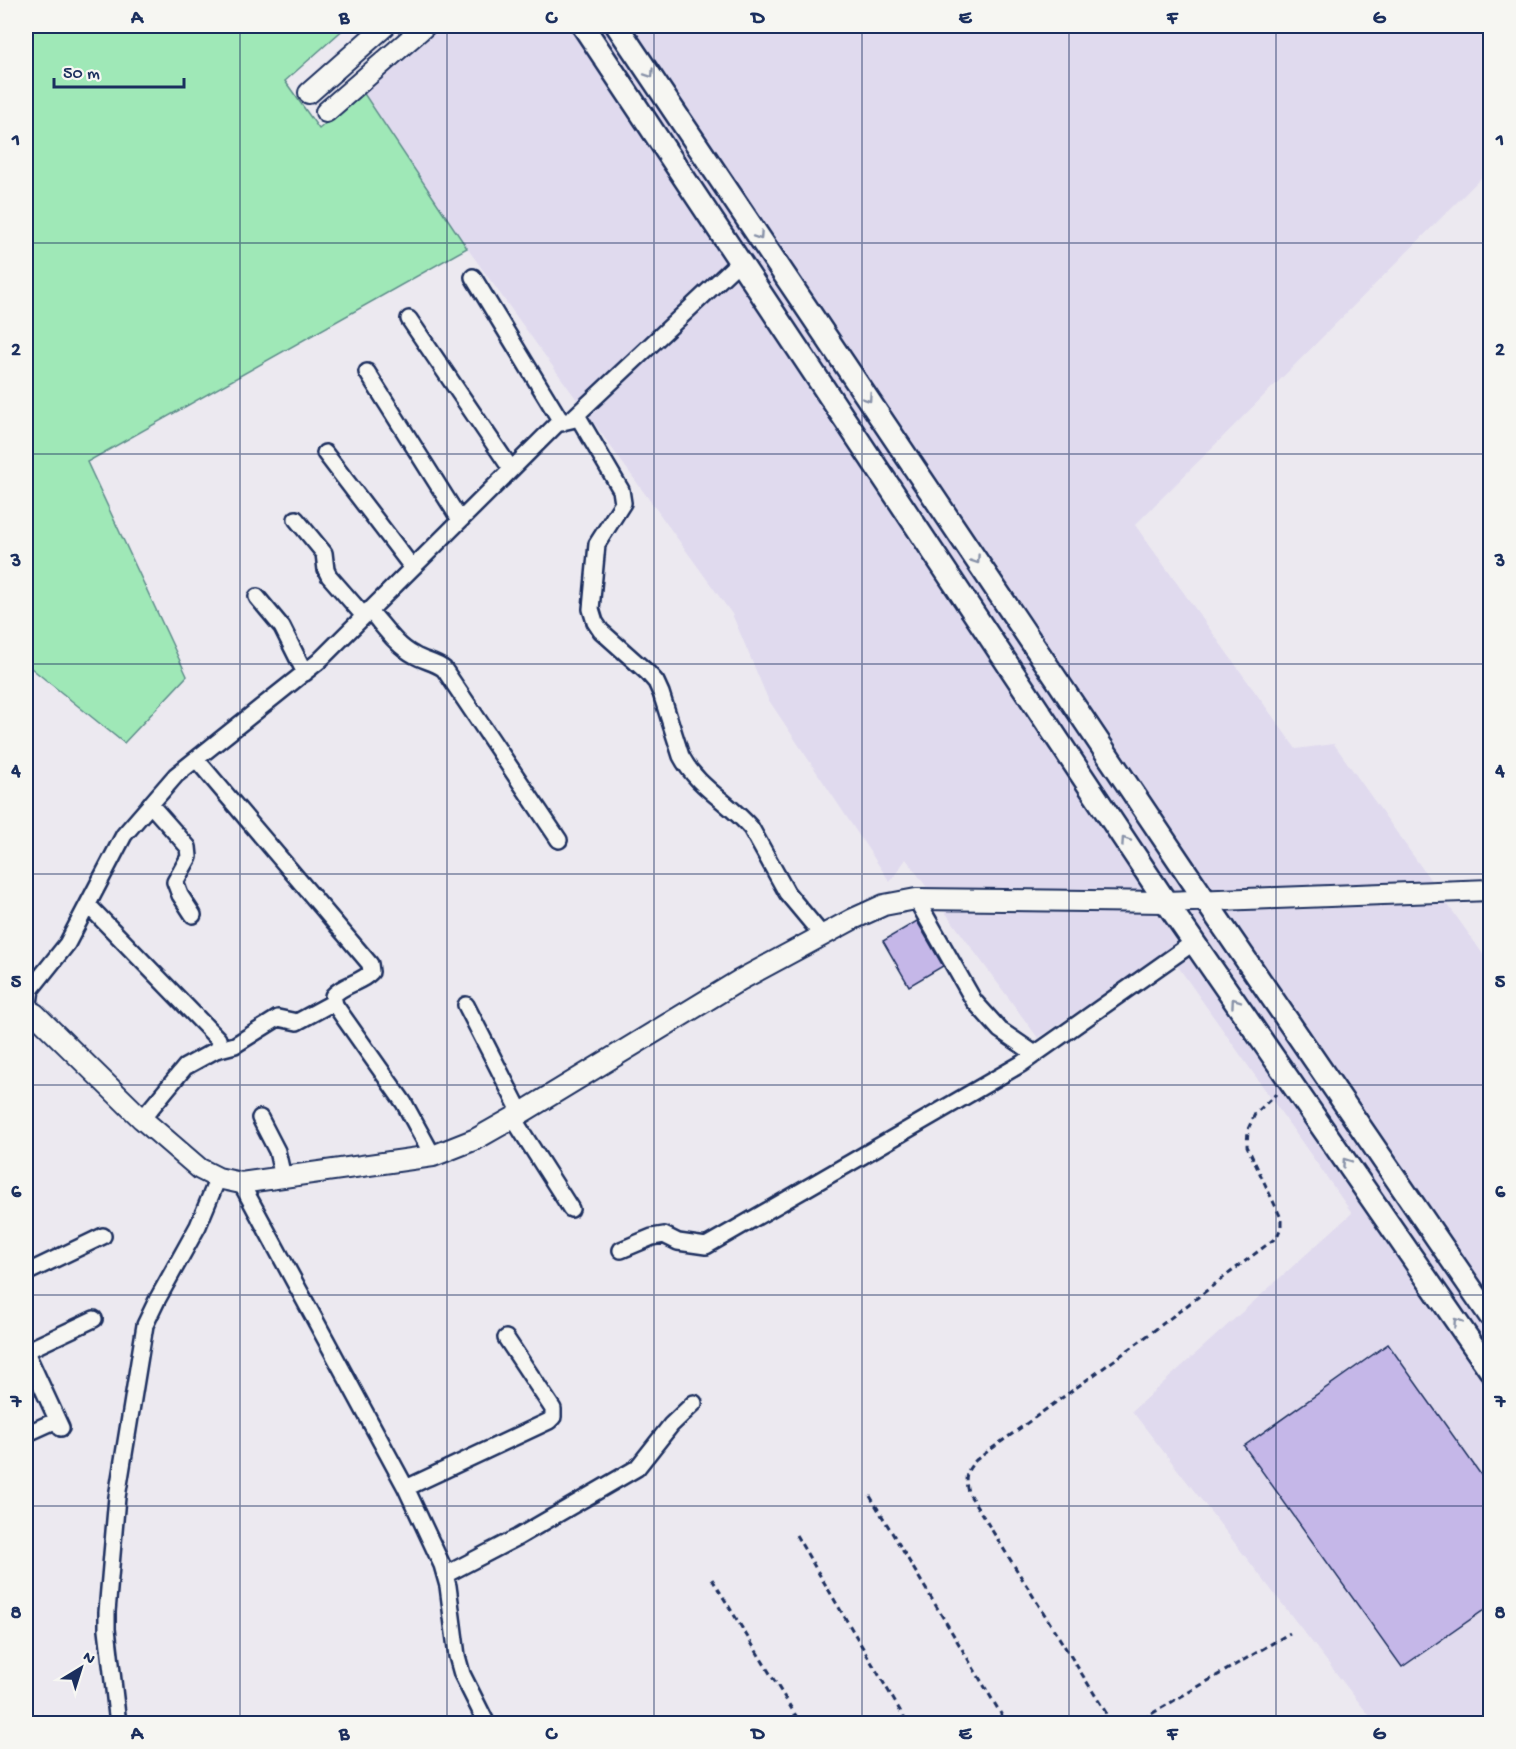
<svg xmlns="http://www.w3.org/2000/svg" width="1516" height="1749" font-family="'Gochi Hand',sans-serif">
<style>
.built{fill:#e0daee}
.green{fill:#9fe8b7;stroke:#5d8c8a;stroke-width:1.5}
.building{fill:#c5b7e8;stroke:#1b2f5e;stroke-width:1.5}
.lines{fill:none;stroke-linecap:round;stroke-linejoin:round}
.minor-casing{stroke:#1b2f5e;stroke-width:20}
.tertiary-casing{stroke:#1b2f5e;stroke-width:24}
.secondary-casing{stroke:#1b2f5e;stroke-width:26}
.path{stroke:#1b2f5e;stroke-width:3;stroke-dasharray:6 4.5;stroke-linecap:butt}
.minor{stroke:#f6f6f2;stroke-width:15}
.tertiary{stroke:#f6f6f2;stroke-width:20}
.secondary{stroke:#f6f6f2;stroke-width:21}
.oneway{stroke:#8892a8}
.grid{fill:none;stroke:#1b2f5e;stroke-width:1.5;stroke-opacity:0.55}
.neatline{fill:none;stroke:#1b2f5e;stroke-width:2}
.grid-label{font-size:20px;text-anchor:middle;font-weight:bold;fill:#1b2f5e}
</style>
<rect width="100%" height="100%" fill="#ece9f0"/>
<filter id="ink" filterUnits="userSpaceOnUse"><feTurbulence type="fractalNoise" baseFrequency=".0167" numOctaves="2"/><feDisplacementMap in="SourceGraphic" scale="12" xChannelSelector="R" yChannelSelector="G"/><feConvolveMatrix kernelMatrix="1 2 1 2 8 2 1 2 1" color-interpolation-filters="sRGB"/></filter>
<g filter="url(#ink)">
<path class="built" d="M440,26h1050v143l-355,356 161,224 38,-5 156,220v759h-115l-243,-312 220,-198 -185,-262 -129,87 -132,-179 -16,23 -122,-183 -36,-85 -265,-366 -104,-156z"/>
<path class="green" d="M26,26h321l-62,55 34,48 44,-37 104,156 -380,214 100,214 -63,67 -98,-79z"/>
<path class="building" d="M917,921l26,45 -34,20 -26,-45z
M1388,1344l103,145v116l-89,62 -158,-221z"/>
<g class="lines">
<defs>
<path id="minor" d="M473,277l89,146
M409,319l102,150
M367,372l93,148
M577,415l44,75 2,13 -26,41 -6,65 4,13 6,9 47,42 8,9 5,11 20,63c16,31 48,46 70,72l36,65 35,42
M325,453l87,114
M296,519l28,34 2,17 3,6 35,40
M257,597l25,30 23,46
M369,610c14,15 27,36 45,45 10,6 21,7 30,14l115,171
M196,759l174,205 1,8c-10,11 -28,12 -38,24l2,9 69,98 29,53
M150,804l38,43 1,10 -14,25 5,13 13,20
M916,899l58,102 26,29 35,24
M88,905l130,134 1,5 -3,6 -31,17 -43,52
M26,971l5,18
M466,1005l55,108
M28,1010l3,-21 36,-45 57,-109 52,-60 143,-114 236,-235 3,-3 13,-3 168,-158
M216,1050l19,-5 43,-27 19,4 37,-20
M260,1118l17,33 6,26
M513,1118l58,91
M241,1183l165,305 36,77 6,21 9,70 5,18 25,50
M621,1250l31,-13 12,-2 14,7 28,4 106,-61 209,-121 173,-122
M26,1273l77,-37
M26,1351l68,-32
M26,1352l35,76
M26,1434l31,-14
M406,1488l143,-67 4,-4v-8l-47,-71
M445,1575l73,-38 119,-69 34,-43 23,-22
M118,1724l-11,-95v-17l10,-115 28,-172 12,-25 41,-74 20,-48"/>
<path id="tertiary" d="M309,93l76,-67
M326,112l99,-86
M26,1011l2,-1 7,4 107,105 58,50 18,9 23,5 192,-27 43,-17 37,-21 227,-138 113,-61 31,-14 32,-6 250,3 324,-12"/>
<path id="secondary" d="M583,26l583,876 324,468
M617,26l588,874 285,416"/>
</defs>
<use href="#minor" class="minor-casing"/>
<use href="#tertiary" class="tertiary-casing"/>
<use href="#secondary" class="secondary-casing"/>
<path class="path" d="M870,1496l137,228
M796,1535l112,189
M712,1579l89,145
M1108,1724l-3,-13 -137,-219c-4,-15 -2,-21 8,-32l155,-112 146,-111 4,-10v-9l-34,-72 1,-17 7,-15 21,-20
M1134,1724l156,-91"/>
<use href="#minor" class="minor"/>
<use href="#tertiary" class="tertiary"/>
<use href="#secondary" class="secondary"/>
</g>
<defs><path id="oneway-chevron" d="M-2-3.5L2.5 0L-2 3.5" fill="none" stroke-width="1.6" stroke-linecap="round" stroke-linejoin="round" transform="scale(1.5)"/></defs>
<g class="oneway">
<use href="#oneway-chevron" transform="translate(650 74) rotate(56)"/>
<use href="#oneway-chevron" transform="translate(759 236) rotate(56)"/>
<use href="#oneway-chevron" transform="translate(868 398) rotate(56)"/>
<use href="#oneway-chevron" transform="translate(976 560) rotate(56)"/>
<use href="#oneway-chevron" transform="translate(1125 841) rotate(-124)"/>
<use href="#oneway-chevron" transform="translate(1235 1002) rotate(-125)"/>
<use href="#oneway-chevron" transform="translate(1346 1162) rotate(-125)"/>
<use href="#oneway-chevron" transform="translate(1457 1322) rotate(-125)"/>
</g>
</g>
<path class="grid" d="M240,26v1698M447,26v1698M654,26v1698M862,26v1698M1069,26v1698M1276,26v1698M26,243h1464M26,454h1464M26,664h1464M26,874h1464M26,1085h1464M26,1295h1464M26,1506h1464"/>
<rect width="1516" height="1749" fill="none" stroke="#f6f6f2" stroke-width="66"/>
<g transform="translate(81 1668) rotate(38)" stroke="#f6f6f2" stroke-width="4.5" paint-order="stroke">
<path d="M0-4.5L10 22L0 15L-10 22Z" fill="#1b2f5e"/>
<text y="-9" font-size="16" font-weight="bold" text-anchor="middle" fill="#1b2f5e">N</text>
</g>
<path d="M54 78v9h130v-9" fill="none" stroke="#1b2f5e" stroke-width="3"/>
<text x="63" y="78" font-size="18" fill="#1b2f5e" stroke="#f6f6f2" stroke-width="4.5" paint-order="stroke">50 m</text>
<rect x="33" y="33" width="1450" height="1683" class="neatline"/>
<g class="grid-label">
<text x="137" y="23">A</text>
<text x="344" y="23">B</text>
<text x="551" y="23">C</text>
<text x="758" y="23">D</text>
<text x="965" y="23">E</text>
<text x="1172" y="23">F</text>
<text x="1379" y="23">G</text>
<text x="16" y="145">1</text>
<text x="1500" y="145">1</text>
<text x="16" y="355">2</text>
<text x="1500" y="355">2</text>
<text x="16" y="566">3</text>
<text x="1500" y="566">3</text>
<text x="16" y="776">4</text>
<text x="1500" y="776">4</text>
<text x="16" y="987">5</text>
<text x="1500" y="987">5</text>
<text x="16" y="1197">6</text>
<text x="1500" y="1197">6</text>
<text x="16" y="1407">7</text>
<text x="1500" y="1407">7</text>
<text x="16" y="1618">8</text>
<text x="1500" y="1618">8</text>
<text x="137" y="1739">A</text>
<text x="344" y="1739">B</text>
<text x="551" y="1739">C</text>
<text x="758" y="1739">D</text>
<text x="965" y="1739">E</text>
<text x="1172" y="1739">F</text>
<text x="1379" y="1739">G</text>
</g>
</svg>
